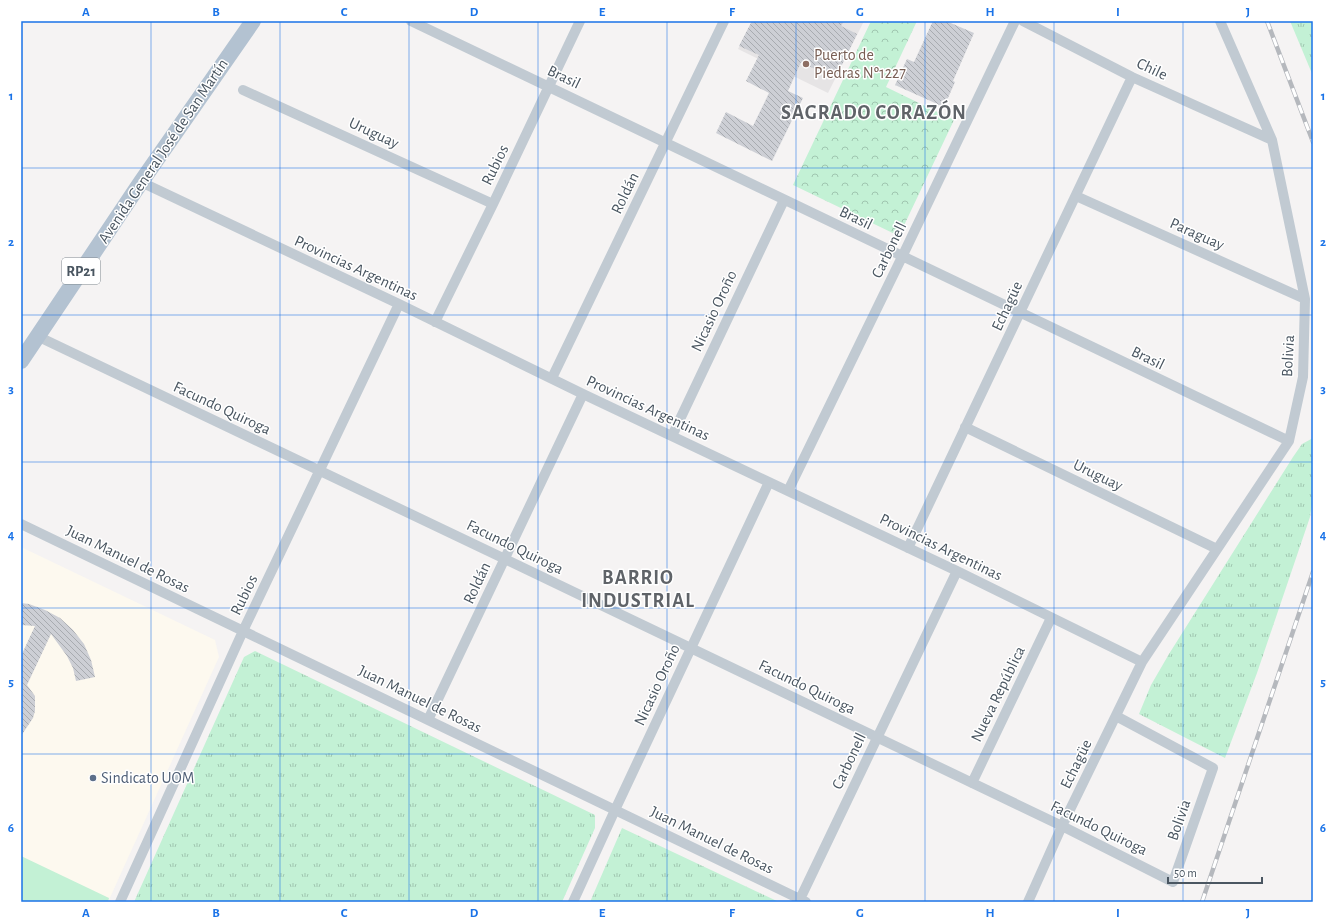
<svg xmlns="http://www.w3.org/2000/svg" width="1334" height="923" font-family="'Alegreya Sans',sans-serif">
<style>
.commercial{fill:#fdf9ef}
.education{fill:#e6e4e5}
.grass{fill:url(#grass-tufts)}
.forest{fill:url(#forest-crowns)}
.pitch{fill:#c3f1d5}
.building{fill:url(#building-back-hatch)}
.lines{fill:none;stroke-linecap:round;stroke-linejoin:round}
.minor{stroke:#c1cad2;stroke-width:10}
.primary{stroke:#b3c2d1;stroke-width:16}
.rail-casing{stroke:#b5b8bd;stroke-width:4.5}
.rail{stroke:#fff;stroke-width:3;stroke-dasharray:9;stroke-linecap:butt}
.grid{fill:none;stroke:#1a73e8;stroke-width:1;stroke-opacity:0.55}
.education-dot{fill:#8d6e63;stroke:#fff;stroke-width:1.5}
.service-dot{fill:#5c6f8a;stroke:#fff;stroke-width:1.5}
.labels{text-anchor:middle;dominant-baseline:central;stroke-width:3;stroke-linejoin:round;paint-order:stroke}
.shield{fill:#fff;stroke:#808990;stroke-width:1}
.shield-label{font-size:15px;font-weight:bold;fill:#4a5661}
.education-label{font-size:16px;fill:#785e54;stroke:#fff;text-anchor:start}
.street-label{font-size:16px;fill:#4a5661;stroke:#fff}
.service-label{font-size:16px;fill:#4e5e75;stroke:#fff;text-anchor:start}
.district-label{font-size:20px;font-weight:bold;letter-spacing:1px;fill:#5f6368;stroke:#fff}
.neatline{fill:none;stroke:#1a73e8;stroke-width:1.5}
.grid-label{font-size:13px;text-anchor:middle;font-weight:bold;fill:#1a73e8}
</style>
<defs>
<pattern id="grass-tufts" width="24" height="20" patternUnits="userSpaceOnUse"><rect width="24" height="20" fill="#c3f1d5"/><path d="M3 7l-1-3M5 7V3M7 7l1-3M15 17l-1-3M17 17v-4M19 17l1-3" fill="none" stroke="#a0c6b0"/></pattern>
<pattern id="forest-crowns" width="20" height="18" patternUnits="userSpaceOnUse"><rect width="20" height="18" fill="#c3f1d5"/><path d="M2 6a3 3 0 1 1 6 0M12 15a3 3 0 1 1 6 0" fill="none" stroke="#a0c6b0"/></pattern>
<pattern id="building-back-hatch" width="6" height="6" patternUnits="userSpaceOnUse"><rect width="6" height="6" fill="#cdcfd5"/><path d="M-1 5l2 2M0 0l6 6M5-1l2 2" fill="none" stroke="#a8abb0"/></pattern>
</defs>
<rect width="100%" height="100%" fill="#f5f3f3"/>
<path class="commercial" d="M21,547l194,93 4,17 -111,245h-87z"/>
<path class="education" d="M752,21h112l-36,72 -90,-44z"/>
<path class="grass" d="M1290,21h23v55z
M1313,438v60l-3,19 -53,156 -32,85 -86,-44 12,-29 18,-31 124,-197 9,-13z
M255,651l340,164v13l-33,74h-428l110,-245z
M622,828l157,74h-189z"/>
<path class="forest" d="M871,21h46l-31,66 68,33 -55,116 -106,-51z"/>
<path class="pitch" d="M21,856l88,42 -1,4h-87z"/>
<path class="building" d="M752,21h92l-3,5 16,8 -22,45 -34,-17 -13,29 15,7 -31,63 -56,-28 10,-21 27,14 16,-33 -23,-12 13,-26 -20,-9z
M933,21h13l28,12 -21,48 2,1 -11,25 -49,-22 12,-26 7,3z
M21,603l8,1 16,6 15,8 13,12 11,14 7,16 4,17 -19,4 -3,-13 -6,-12 -16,-22 -24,51 8,11v15l-2,7 -12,18v-80l14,-30 -14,-1z"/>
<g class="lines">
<path class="minor" d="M411,21l878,420
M1023,21l109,56 140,63
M243,90l250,114
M141,182l258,122 184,90 374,177 185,91
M1076,196l229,103
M435,322l58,-118 87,-183
M37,336l468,223 557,267 111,56 40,-114 -97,-52
M552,378l172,-357
M965,427l252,122
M672,436l112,-236
M788,491l114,-234 113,-236
M21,524l785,378
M908,548l224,-471
M428,720l155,-326
M972,783l79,-165
M800,899l157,-328
M120,902l123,-271 156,-327
M573,902l42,-92 154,-328
M1028,902l34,-76 80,-164 147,-221 14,-64 2,-78 -33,-159 -52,-119"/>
<path class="primary" d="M21,361l120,-179 112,-161"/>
<defs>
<path id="rail" d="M1267,21l46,121
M1202,902l111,-330"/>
</defs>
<use href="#rail" class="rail-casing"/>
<use href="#rail" class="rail"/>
</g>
<path class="grid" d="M151,21v881M280,21v881M409,21v881M538,21v881M667,21v881M796,21v881M925,21v881M1054,21v881M1183,21v881M21,168h1292M21,315h1292M21,462h1292M21,608h1292M21,754h1292"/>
<circle class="education-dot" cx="806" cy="64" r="4"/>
<circle class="service-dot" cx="93" cy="778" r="4"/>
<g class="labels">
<rect class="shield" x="62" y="258" width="38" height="26" rx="3"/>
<g class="shield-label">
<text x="81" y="271">RP21</text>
</g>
<g class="education-label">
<text x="814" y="55">Puerto de<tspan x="814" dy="18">Piedras Nº1227</tspan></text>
</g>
<g class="street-label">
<text transform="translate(1152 69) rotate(25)">Chile</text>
<text transform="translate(564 77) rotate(26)">Brasil</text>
<text transform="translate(374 133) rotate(25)">Uruguay</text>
<text transform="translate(163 151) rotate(-56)">Avenida General José de San Martín</text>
<text transform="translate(495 165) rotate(-64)">Rubios</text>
<text transform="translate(625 193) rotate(-64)">Roldán</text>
<text transform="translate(856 218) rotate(26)">Brasil</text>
<text transform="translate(1197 234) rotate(24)">Paraguay</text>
<text transform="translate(889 250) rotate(-64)">Carbonell</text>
<text transform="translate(356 268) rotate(25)">Provincias Argentinas</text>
<text transform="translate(1007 306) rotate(-65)">Echagüe</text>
<text transform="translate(714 311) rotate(-65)">Nicasio Oroño</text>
<text transform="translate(1288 356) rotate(-87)">Bolivia</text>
<text transform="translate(1148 358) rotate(26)">Brasil</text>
<text transform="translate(222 408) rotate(25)">Facundo Quiroga</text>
<text transform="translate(648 408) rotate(25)">Provincias Argentinas</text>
<text transform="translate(1098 475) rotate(26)">Uruguay</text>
<text transform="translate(515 547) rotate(26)">Facundo Quiroga</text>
<text transform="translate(941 547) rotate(26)">Provincias Argentinas</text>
<text transform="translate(128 559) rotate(26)">Juan Manuel de Rosas</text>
<text transform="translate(477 583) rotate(-65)">Roldán</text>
<text transform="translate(244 595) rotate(-64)">Rubios</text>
<text transform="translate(657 685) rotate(-65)">Nicasio Oroño</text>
<text transform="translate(807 687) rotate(26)">Facundo Quiroga</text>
<text transform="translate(998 694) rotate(-64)">Nueva República</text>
<text transform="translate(420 699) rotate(26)">Juan Manuel de Rosas</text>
<text transform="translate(849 761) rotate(-65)">Carbonell</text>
<text transform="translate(1076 764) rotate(-64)">Echagüe</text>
<text transform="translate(1179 820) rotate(-71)">Bolivia</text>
<text transform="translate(1099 828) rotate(26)">Facundo Quiroga</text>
<text transform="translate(712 840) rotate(26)">Juan Manuel de Rosas</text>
</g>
<g class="service-label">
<text x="101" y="778">Sindicato UOM</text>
</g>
<g class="district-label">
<text x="874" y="113">SAGRADO CORAZÓN</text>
<text x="638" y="578">BARRIO<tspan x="638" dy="23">INDUSTRIAL</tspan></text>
</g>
</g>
<rect width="1334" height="923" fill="none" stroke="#ffffff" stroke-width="44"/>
<path d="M1168 877v6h94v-6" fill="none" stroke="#4a5661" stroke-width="2"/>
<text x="1174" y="877" font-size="12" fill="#4a5661" stroke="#ffffff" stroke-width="3" paint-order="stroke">50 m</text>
<rect x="22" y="22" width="1290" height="879" class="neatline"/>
<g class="grid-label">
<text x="86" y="16">A</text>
<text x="216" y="16">B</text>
<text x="344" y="16">C</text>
<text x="474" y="16">D</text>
<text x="602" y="16">E</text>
<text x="732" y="16">F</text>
<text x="860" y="16">G</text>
<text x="990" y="16">H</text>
<text x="1118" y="16">I</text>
<text x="1248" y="16">J</text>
<text x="11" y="100">1</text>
<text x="1323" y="100">1</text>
<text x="11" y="246">2</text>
<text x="1323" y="246">2</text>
<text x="11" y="393">3</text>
<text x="1323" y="393">3</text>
<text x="11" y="539">4</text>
<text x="1323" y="539">4</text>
<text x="11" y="686">5</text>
<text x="1323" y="686">5</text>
<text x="11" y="832">6</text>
<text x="1323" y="832">6</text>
<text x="86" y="917">A</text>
<text x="216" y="917">B</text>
<text x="344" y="917">C</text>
<text x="474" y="917">D</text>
<text x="602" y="917">E</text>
<text x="732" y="917">F</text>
<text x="860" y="917">G</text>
<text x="990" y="917">H</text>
<text x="1118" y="917">I</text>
<text x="1248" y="917">J</text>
</g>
</svg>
